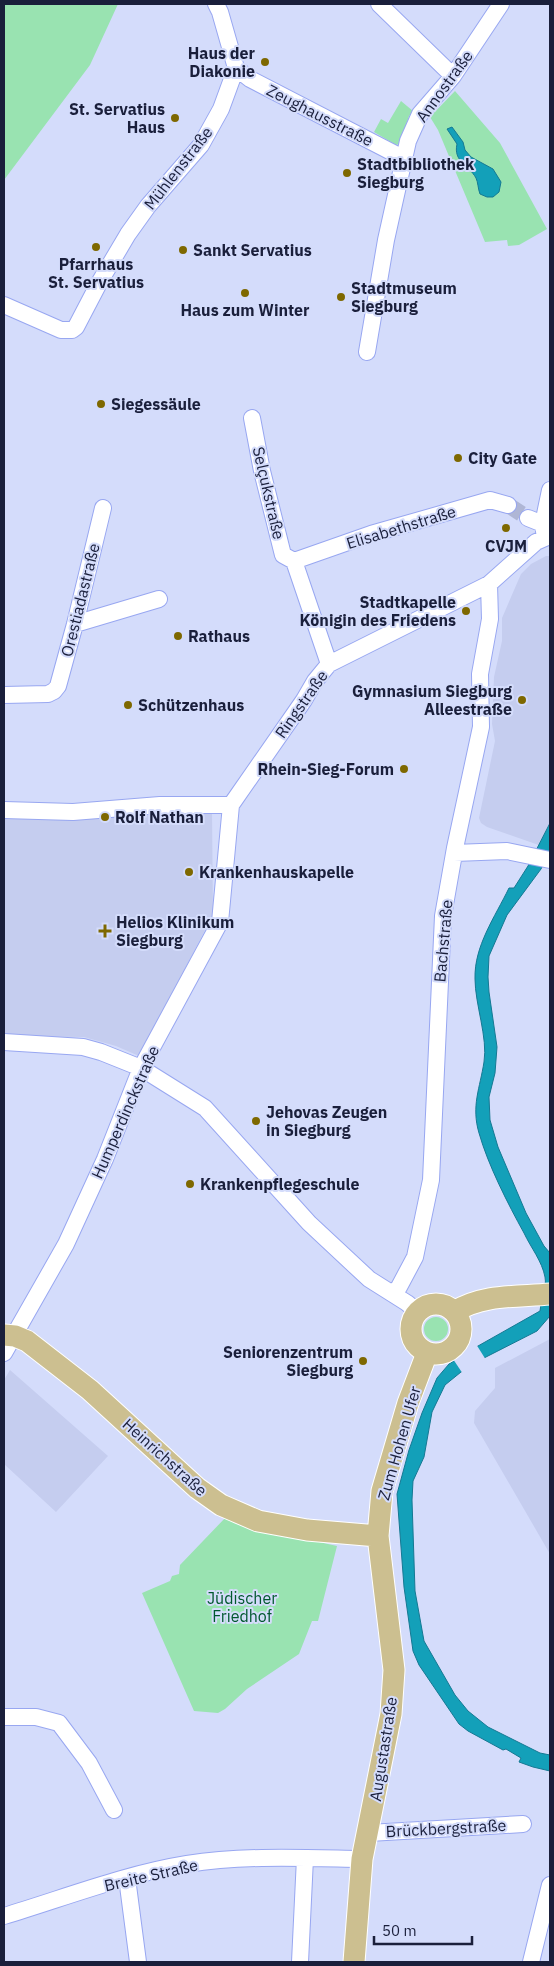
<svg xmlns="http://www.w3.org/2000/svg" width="554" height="1966" font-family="'IBM Plex Sans',sans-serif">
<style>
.built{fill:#c5cdef}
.green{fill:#99e3b1}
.water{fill:#13a0b9;stroke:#157993}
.pier{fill:#d4dcfb}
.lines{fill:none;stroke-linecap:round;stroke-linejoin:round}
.minor-tunnel{stroke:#afb6d5;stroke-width:16;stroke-dasharray:16 8;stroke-linecap:butt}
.minor-casing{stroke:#98a7f1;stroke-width:18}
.major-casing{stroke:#fff;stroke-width:23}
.minor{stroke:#fff;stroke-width:16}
.major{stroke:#ccbf90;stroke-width:21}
.poi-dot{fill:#7e6800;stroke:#d4dcfb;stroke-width:2}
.labels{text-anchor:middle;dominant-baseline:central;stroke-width:4;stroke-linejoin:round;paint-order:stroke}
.poi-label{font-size:16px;font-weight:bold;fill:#1a1f3b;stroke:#d4dcfb;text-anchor:start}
.street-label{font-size:16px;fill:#1a1f3b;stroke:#d4dcfb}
.park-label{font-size:16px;fill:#00582e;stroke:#d4dcfb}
</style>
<rect width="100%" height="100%" fill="#d4dcfb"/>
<path class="built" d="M546,556h4v293l-63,-22 -6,-4 -2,-5 16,-77 -3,-17 2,-47 8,-36v-23l19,-44 10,-10z
M212,811l1,104 -74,141 -23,-10 -32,-9 -80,-1v-218z
M550,1339v215l-76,-131 1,-12 20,-23v-20z
M10,1370l98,86 -52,56 -52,-48v-84z"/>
<path class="green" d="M4,4h114l-28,61 -86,115z
M455,91l45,52 47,86 -28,16 -11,1 -1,-6 -22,2 -47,-112 -8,-13z
M401,101l12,10 -4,5 -9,28 -4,1 -22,-13 7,-13 7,4z
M424 1329a12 12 0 1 1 24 0a12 12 0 1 1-24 0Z
M226,1517l8,6 103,23 -19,75h-6l-13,33 -52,35 -22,20 -7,4 -24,-2 -52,-118 28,-12 2,-5 7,-2 1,-9z"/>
<path class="water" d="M452,127l11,15 2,8 6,7 22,12 8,13 -2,10 -6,5h-6l-7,-3c-2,-5 -2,-12 -4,-16 -7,-13 -23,-16 -19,-34l-10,-15z
M550,823v28l-9,18 -34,46 -18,41 -1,21 1,15 8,55 -2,26 -6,24 1,23 8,27 28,66 18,33 6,7v63l-13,15 -53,27 -23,14 -16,13 -13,27 -8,45 -11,24 -1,19 3,91 9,50 31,54 13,16 20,16 52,26 10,2v16l-17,-4 -14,-5 2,-4 -15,-9 -3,1 -35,-19 -9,-7 -40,-59 -6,-14 -9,-64 -7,-93 12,-44 13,-37 15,-35 12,-14 29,-18 62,-35c1,-10 7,-24 5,-34 -3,-16 -14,-29 -21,-44 -16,-29 -36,-68 -45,-100 -8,-27 1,-45 5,-71 4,-24 -9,-58 -9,-83 -1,-33 20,-62 34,-91h5l14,-22z"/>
<path class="pier" d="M476,1344l10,16 -23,14 -10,-15z"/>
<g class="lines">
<path class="minor-tunnel" d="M508,505l20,13"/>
<defs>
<path id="minor" d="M379,4l74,72
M236,68l14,11 155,80
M4,305l57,25h11l4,-3 23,-44 29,-49 20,-28 53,-61 20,-36 15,-41 -16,-56 -4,-8
M367,352l19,-112 22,-99 12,-27 33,-38 48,-72
M252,418l10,53 21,84 11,6
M528,518l15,6
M545,538l-2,-14 7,-34
M294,561l77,-27 119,-34 18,5
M294,561l35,103
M75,624l84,-25
M4,695l44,-1 6,-3 4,-5 17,-62 28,-116
M231,805l73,-105 11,-19 14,-17 160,-80 47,-42 9,-4
M4,810l69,2 87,-7h71
M454,853l53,-2 43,9
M4,1042l79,5 18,5 40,16 64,40 104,115 60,56 38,24 11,9
M393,1294l6,-7 16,-30 16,-77 12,-264 12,-68 26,-121 -1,-53 10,-55 -1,-35
M4,1353l62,-109 39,-85 36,-91 79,-146 11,-117
M4,1717h32l23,6 30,40 25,47
M369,1833l154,-9
M127,1878l11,84
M4,1916c60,-18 121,-42 183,-52 58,-9 117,-6 175,-5
M300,1962l5,-104
M531,1962l19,-77"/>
<path id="major" d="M411 1329a25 25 0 1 1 50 0a25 25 0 1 1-50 0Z
M454,1312c29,-18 63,-15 96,-18
M4,1335l11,1 12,5 63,49 107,98 24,17 37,16 49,9 71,6
M354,1962l8,-103 29,-145 3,-44 -16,-134 4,-45 26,-88 19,-50"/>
</defs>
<use href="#minor" class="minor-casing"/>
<use href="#major" class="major-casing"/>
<use href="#minor" class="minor"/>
<use href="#major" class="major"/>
</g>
<g class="poi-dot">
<circle cx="265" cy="62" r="5"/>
<circle cx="175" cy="118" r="5"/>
<circle cx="347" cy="173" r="5"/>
<circle cx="96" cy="247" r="5"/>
<circle cx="183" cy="250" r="5"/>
<circle cx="245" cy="293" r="5"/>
<circle cx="341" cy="297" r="5"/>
<circle cx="101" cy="404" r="5"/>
<circle cx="458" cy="458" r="5"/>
<circle cx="506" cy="528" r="5"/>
<circle cx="466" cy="611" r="5"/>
<circle cx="178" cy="636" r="5"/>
<circle cx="522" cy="700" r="5"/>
<circle cx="128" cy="705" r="5"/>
<circle cx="404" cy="769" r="5"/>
<circle cx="105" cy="817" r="5"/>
<circle cx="189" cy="872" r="5"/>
<path d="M102.5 923.5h5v5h5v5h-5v5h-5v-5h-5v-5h5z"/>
<circle cx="256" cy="1121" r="5"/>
<circle cx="190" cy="1184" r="5"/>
<circle cx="363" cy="1361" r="5"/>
</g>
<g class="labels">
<g class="poi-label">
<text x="255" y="53" text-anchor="end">Haus der<tspan x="255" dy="18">Diakonie</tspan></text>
<text x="165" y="109" text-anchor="end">St. Servatius<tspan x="165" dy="18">Haus</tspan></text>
<text x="357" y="164">Stadtbibliothek<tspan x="357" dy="18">Siegburg</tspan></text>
<text x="193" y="250">Sankt Servatius</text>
<text x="96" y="264" text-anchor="middle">Pfarrhaus<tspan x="96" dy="18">St. Servatius</tspan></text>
<text x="351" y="288">Stadtmuseum<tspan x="351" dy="18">Siegburg</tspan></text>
<text x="245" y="310" text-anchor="middle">Haus zum Winter</text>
<text x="111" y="404">Siegessäule</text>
<text x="468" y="458">City Gate</text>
<text x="506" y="546" text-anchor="middle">CVJM</text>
<text x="456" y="602" text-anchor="end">Stadtkapelle<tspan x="456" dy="18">Königin des Friedens</tspan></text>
<text x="188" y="636">Rathaus</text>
<text x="512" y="691" text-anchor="end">Gymnasium Siegburg<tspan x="512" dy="18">Alleestraße</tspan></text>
<text x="138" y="705">Schützenhaus</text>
<text x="394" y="769" text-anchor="end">Rhein-Sieg-Forum</text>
<text x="115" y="817">Rolf Nathan</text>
<text x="199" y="872">Krankenhauskapelle</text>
<text x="116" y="922">Helios Klinikum<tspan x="116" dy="18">Siegburg</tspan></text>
<text x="266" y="1112">Jehovas Zeugen<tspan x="266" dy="18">in Siegburg</tspan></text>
<text x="200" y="1184">Krankenpflegeschule</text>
<text x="353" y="1352" text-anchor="end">Seniorenzentrum<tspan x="353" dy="18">Siegburg</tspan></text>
</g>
<g class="street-label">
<text transform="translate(444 86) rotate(-54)">Annostraße</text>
<text transform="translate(320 115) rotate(27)">Zeughausstraße</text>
<text transform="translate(178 168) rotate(-52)">Mühlenstraße</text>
<text transform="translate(269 493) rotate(77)">Selçukstraße</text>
<text transform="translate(401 527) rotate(-17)">Elisabethstraße</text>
<text transform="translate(80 600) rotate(-76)">Orestiadastraße</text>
<text transform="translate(301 704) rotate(-55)">Ringstraße</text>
<text transform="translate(443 941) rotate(-85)">Bachstraße</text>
<text transform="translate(125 1112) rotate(-66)">Humperdinckstraße</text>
<text transform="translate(399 1443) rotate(-74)">Zum Hohen Ufer</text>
<text transform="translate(165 1457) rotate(42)">Heinrichstraße</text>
<text transform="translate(383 1749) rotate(-81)">Augustastraße</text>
<text transform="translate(446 1828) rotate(-3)">Brückbergstraße</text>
<text transform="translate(151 1875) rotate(-13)">Breite Straße</text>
</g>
<g class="park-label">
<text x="242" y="1598">Jüdischer<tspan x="242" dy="18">Friedhof</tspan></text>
</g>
</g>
<rect width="554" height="1966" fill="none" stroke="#1a1f3b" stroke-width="10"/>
<path d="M374 1936v8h98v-8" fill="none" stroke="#1a1f3b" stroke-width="2.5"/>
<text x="382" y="1936" font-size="15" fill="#1a1f3b" stroke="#d4dcfb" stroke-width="4" paint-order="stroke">50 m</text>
</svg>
